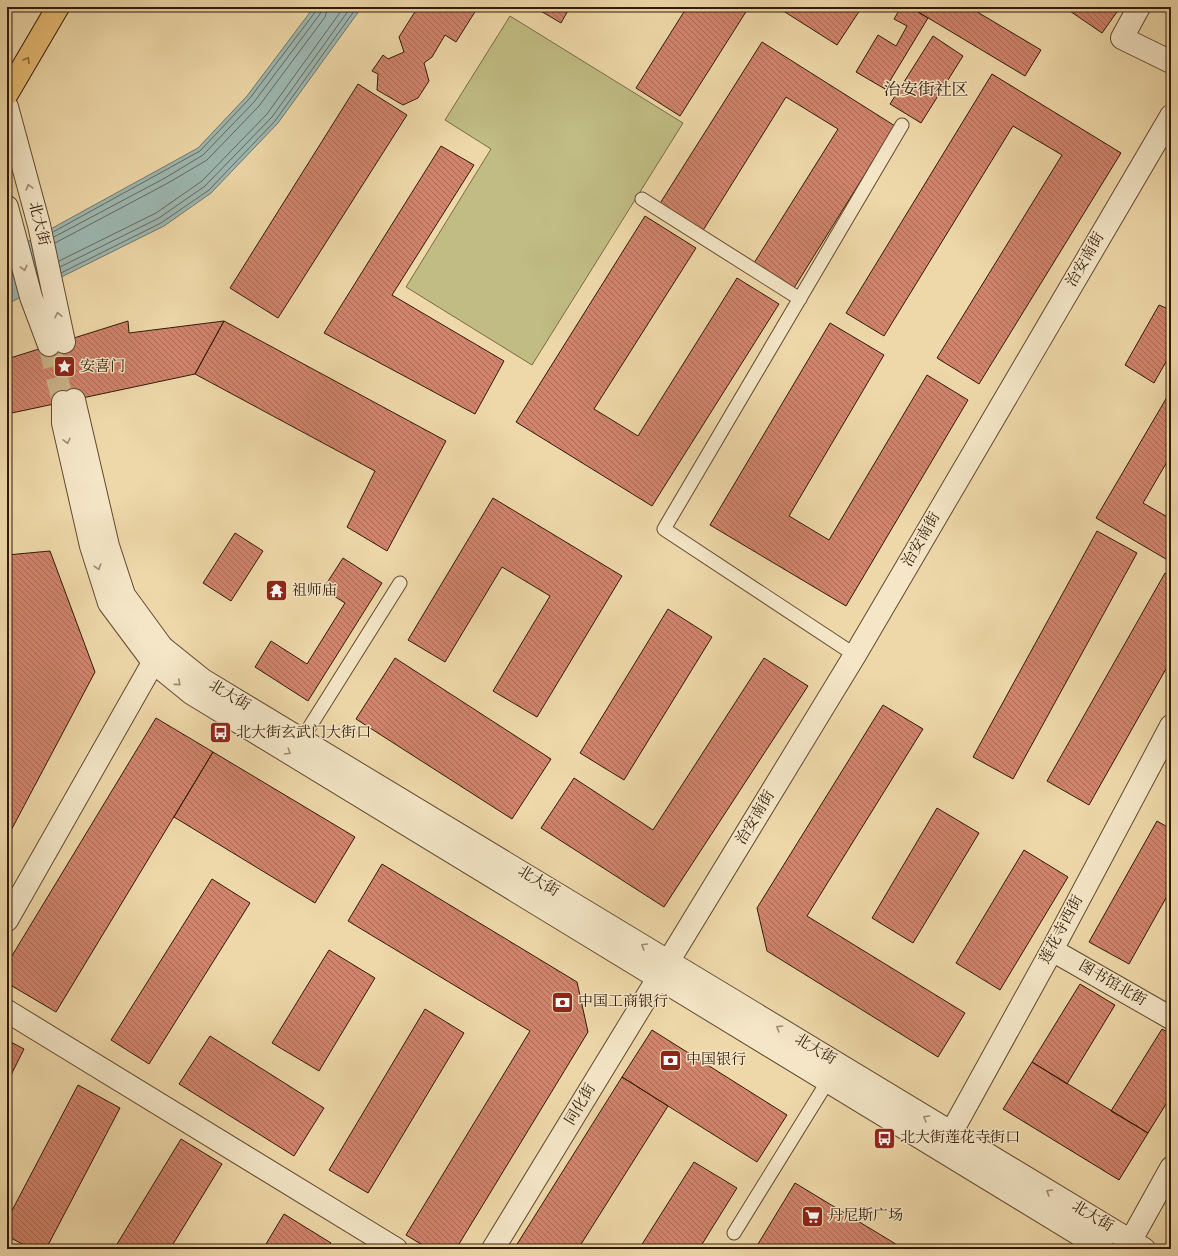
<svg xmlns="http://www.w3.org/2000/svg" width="1178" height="1256" font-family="'Sorts Mill Goudy','Noto Serif SC',serif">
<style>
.park{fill:#c0bc83;stroke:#7a6b46}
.water{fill:#9db8b2;stroke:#73796e}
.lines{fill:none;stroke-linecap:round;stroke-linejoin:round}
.shore{stroke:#68695e;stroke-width:1}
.building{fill:url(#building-back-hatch);stroke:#331a09}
.tertiary-tunnel{stroke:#c9b289;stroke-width:22;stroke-dasharray:22 11;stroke-linecap:butt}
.service-casing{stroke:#624a31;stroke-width:15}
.minor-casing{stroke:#624a31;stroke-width:24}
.tertiary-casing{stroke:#624a31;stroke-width:24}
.primary-casing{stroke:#331a09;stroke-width:24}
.service{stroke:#f4e6c7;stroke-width:13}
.minor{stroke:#f4e6c7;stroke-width:22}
.tertiary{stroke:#f4e6c7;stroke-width:22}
.primary{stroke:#e7bc74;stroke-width:22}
.oneway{stroke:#8d6b3e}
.oneway2{stroke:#9d8a72}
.labels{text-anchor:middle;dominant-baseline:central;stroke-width:3;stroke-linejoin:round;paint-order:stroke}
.street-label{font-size:15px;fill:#331a09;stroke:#f4e6c7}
.poi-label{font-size:15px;fill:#331a09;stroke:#f4e6c7;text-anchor:start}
.quarter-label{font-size:17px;fill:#331a09;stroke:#f4e6c7}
</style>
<defs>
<pattern id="building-back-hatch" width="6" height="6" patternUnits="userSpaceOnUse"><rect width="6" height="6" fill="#d0846c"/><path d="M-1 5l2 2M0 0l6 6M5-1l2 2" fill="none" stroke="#a96b57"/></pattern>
</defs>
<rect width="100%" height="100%" fill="#eed8a9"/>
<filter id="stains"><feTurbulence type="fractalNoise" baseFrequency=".005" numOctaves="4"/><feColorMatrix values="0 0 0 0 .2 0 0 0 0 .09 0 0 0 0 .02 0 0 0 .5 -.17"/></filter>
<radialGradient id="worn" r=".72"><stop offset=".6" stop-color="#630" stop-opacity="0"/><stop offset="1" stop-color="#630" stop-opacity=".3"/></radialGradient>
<path class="park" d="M510,16l173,107 -151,242 -126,-78 85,-138 -46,-29z"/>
<path class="water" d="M314,7h48l-84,116 -67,70 -47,33 -157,78v-51l191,-105 49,-52z"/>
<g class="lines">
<path class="shore" d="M53,232l147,-81 50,-53 66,-87 1,-4
M54,237l111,-59 38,-23 51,-53 66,-88 2,-7
M55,243l113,-60 39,-23 52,-54 66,-89 3,-10
M59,261l97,-48 46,-32 65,-67 77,-107
M60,267l99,-49 46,-32 67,-69 79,-110
M61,273l100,-50 48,-33 66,-69 82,-114"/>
</g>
<path class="building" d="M418,7h60l-22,35 -11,-7 -13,22 -8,6 5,18 -11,17 -15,7 -26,-15 1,-16 -6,-3 11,-16 5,4 16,-7 -5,-15z
M534,7h36l-9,16z
M687,7h62l-69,109 -44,-28z
M777,7h85l-25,38z
M901,7h9l18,11 -43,71 -29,-17 22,-37 18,11 11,-20 -13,-7z
M910,7h59l72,43 -16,26z
M1064,7h51l4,2 -17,24z
M933,36l30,20 -42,67 -31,-19z
M762,42l133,84 -101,162 -40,-25 84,-134 -52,-32 -84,135 -43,-27z
M992,74l129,79 -142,231 -42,-26 125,-203 -49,-29 -129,210 -38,-23z
M358,84l49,31 -129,203 -48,-30z
M441,146l33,19 -82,130 112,66 -29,53 -151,-81z
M645,216l51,32 -102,161 44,27 99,-158 42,26 -127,202 -136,-84z
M1171,299v54l-17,30 -29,-18 34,-60 7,3z
M128,321l1,12 95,-12 -29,53 -188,40v-55z
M224,321l222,120 -59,110 -40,-24 28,-56 -180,-97z
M830,323l54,32 -95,161 40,24 98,-165 41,25 -122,206 -136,-81z
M1170,392l1,63 -28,48 28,16v43l-75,-44z
M493,498l129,78 -85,141 -44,-26 57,-95 -48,-29 -57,95 -37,-22z
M1097,531l40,22 -124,226 -40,-22z
M235,533l28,18 -32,50 -28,-18z
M50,551l45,121 -88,166v-283z
M343,558l39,25 -74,118 -53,-34 16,-26 36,23 38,-61 -22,-14z
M1165,573l6,4v83l-82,145 -42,-24z
M668,609l44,28 -88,143 -44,-27z
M395,658l156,101 -39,60 -156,-100z
M764,658l44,28 -144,221 -123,-79 33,-50 79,52z
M883,705l40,24 -116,187 158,97 -27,44 -171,-106 -10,-43z
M156,718l57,34 -157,260 -49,-29v-19z
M213,752l142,85 -40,66 -141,-86z
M937,808l42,25 -66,110 -41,-25z
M1157,821l14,8v60l-42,75 -40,-22z
M1024,850l44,27 -68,113 -44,-27z
M382,864l195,118 11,50 -132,217h-27l-23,-14 124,-204 -182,-110z
M212,879l38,24 -101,161 -38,-24z
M329,950l46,28 -56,93 -47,-28z
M1080,984l35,21 -48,79 -35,-22z
M425,1009l39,24 -96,160 -39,-23z
M1162,1029l9,5v62l-23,37 -37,-22z
M652,1030l135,85 -30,47 -135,-85z
M210,1036l114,72 -30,48 -115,-72z
M7,1040l17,9 -17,34z
M1032,1062l116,71 -29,47 -116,-71z
M622,1077l46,29 -90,143h-64z
M78,1085l42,23 -74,141h-14l-25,-13v-16z
M181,1139l41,25 -52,85h-56z
M694,1162l43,26 -38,61h-60z
M795,1183l109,66h-149z
M284,1214l47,29 -4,6h-64z"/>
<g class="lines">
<path class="tertiary-tunnel" d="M49,345l14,57"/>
<defs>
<path id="service" d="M642,199l158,100
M855,655l-191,-126 238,-404
M302,739l98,-156
M734,1233l97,-157"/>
<path id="minor" d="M1139,7l-17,31 49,24
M7,920l155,-273
M1052,950l119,68
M7,1011l389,238
M951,1133l101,-183 119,-224
M493,1249l362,-594 316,-539"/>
<path id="tertiary" d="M7,107l32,118 25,117
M7,207l24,90 18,48
M74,400l34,146 16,49 38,52 41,33 941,569
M63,402v21l28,123 18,57 44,59 38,31 912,556
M1126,1249l45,-81"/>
<path id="primary" d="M7,94l51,-87"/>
</defs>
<use href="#service" class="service-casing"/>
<use href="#minor" class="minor-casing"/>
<use href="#tertiary" class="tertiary-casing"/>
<use href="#primary" class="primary-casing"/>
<use href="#service" class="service"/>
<use href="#minor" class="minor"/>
<use href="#tertiary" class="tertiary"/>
<use href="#primary" class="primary"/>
</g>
<defs><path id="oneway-chevron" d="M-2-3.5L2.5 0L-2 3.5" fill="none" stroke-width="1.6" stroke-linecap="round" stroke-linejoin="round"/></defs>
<use class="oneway" href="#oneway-chevron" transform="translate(27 60) rotate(-59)"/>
<g class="oneway2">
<use href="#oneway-chevron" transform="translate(29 187) rotate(-105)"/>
<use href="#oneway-chevron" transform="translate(24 268) rotate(76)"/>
<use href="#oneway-chevron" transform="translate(58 315) rotate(-102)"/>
<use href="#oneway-chevron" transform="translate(67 441) rotate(77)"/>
<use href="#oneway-chevron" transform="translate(98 567) rotate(73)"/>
<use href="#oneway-chevron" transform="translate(178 683) rotate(40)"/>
<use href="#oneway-chevron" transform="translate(288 752) rotate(31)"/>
<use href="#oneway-chevron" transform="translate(644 946) rotate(-149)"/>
<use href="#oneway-chevron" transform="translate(779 1028) rotate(-149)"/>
<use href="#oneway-chevron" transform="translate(926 1118) rotate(-149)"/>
<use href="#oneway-chevron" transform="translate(1049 1192) rotate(-149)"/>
</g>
<defs>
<symbol id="sight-square" viewBox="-11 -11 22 22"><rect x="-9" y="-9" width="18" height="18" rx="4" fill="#8f2418" stroke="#f4e6c7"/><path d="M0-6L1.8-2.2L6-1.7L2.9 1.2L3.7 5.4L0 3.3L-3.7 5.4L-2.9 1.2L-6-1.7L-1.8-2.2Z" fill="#fff"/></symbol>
<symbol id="temple-square" viewBox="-11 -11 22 22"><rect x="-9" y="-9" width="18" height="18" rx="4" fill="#8f2418" stroke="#f4e6c7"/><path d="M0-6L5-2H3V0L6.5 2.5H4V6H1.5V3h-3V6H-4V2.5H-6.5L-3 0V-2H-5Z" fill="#fff"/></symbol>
<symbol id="bus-square" viewBox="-11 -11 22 22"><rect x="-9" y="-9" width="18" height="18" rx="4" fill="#8f2418" stroke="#f4e6c7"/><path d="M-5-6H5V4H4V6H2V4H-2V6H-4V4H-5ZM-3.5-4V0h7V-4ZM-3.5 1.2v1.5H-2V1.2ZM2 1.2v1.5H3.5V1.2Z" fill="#fff"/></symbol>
<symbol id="bank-square" viewBox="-11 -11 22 22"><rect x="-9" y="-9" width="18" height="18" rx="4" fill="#8f2418" stroke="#f4e6c7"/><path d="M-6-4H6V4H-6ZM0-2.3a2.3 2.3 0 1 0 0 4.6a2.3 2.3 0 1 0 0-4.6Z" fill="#fff"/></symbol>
<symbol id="supermarket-square" viewBox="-11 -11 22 22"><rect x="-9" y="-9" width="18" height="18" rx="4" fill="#8f2418" stroke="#f4e6c7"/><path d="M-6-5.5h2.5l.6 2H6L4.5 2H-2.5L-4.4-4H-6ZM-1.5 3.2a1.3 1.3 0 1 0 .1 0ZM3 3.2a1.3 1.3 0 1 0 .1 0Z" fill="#fff"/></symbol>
</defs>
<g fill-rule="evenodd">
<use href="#sight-square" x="52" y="354" width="25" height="25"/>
<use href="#temple-square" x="264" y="578" width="25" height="25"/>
<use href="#bus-square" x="208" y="720" width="25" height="25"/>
<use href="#bank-square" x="550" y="990" width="25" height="25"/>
<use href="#bank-square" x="658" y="1048" width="25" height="25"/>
<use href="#bus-square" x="872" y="1126" width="25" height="25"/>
<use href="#supermarket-square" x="800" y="1204" width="25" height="25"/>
</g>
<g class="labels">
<g class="street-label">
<text transform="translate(38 224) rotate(76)">北大街</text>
<text transform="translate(1086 260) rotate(-60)">治安南街</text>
<text transform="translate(922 540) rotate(-60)">治安南街</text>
<text transform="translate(229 696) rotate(31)">北大街</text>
<text transform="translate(756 818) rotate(-59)">治安南街</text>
<text transform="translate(538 882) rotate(31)">北大街</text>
<text transform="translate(1062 930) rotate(-62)">莲花寺西街</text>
<text transform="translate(1112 984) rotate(30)">图书馆北街</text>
<text transform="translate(815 1050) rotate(31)">北大街</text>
<text transform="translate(581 1105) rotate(-59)">同化街</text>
<text transform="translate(1092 1217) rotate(31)">北大街</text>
</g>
<g class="poi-label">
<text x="80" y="367">安喜门</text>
<text x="292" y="591">祖师庙</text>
<text x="236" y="733">北大街玄武门大街口</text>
<text x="578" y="1002">中国工商银行</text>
<text x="686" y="1060">中国银行</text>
<text x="900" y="1138">北大街莲花寺街口</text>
<text x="828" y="1216">丹尼斯广场</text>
</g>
<g class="quarter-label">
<text x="926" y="91">治安街社区</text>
</g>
</g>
<rect width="1178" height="1256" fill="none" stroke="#eed8a9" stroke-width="24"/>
<rect x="8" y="8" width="1162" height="1240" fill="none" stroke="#331a09" stroke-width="2"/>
<rect x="12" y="12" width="1154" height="1232" fill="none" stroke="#331a09"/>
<rect width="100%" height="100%" filter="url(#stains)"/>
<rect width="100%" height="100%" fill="url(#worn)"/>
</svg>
